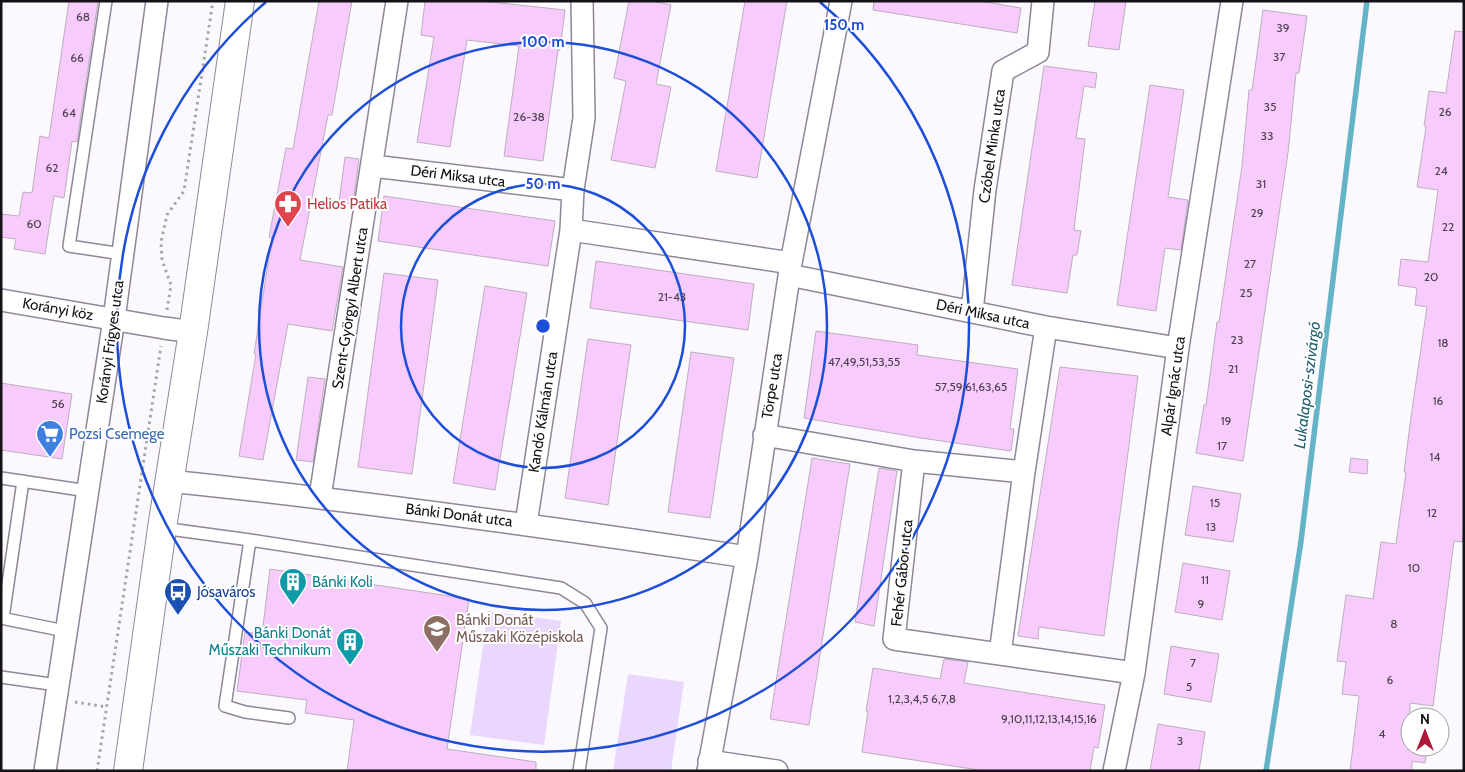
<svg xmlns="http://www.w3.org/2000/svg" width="1465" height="772" font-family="Cabin,sans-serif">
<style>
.green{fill:#ead7fe}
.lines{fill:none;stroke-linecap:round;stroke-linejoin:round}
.stream{stroke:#65b3c7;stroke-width:5.5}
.building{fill:#f8cbfd;stroke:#bdaebf}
.service-casing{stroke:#8f8698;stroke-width:14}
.minor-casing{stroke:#8f8698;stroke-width:24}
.tertiary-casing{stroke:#8f8698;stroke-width:30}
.path{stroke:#a7a5aa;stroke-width:3;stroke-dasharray:2.5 4;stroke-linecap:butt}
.service{stroke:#fff;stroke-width:11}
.minor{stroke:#fff;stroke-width:21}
.tertiary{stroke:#fff;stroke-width:28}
.ring{fill:none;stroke:#1d4ed8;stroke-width:2.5}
.labels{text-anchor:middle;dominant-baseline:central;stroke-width:4;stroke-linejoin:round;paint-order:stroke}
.number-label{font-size:12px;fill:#4d4050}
.street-label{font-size:15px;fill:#141117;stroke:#fff}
.health-label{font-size:15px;fill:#be3a42;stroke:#fff;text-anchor:start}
.shop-label{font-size:15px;fill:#366cbe;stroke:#fff;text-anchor:start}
.culture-label{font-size:15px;fill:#0d838f;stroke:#fff;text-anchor:start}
.transit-label{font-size:15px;fill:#164399;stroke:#fff;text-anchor:start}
.education-label{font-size:15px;fill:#785e54;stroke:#fff;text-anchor:start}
.water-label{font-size:16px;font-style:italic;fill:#21606f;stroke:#fff}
.centre{fill:#1d4ed8;stroke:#fff;stroke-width:2.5}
.ring-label{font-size:15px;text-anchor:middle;font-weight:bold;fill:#1d4ed8;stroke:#fff;stroke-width:4;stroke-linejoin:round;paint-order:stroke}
</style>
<rect width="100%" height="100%" fill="#fbf9fe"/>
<path class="green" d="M488,611l73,10 -17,124 -74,-10z
M628,674l56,8 -13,89h-58z"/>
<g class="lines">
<path class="stream" d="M1266,771l35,-230 66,-540"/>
</g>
<path class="building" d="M69,1h29l-21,141 -5,-1 -8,57 -10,-2 -9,58 -31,-5 2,-10 -15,-2v-23l18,2 4,-24 9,1 8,-57 9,2z
M319,1h33l-20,114h-4l-28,145 43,7 -11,64 -44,-7 -25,136 -24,-4 17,-102h-2l18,-116 -3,-1 17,-89 7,1z
M425,1h57l83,9 -5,40h-2l-15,111 -39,-5 15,-110 -52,-6 -17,107 -33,-5 17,-105 -13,-2z
M629,1h23l19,4 -15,79 15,3 -16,81 -44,-8 15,-79 -12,-3z
M745,1h42l-30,177 -41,-7z
M874,1h107l40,7 -4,25 -144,-23z
M1095,1h31l-7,49 -31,-4z
M1263,10l44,6 -8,57h-3l-8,80 -45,308 -47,-8 8,-48h2l11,-83h2l23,-156 7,-76h3z
M1455,31l9,1v496l-2,14 -8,-1 -21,165 -23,-3v44h17l-2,16 -13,-2v10h-62l9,-75 -17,-2 4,-32 -9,-1 9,-66 27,4 8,-57 15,2 10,-72h-2l7,-55 16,-110 -12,-2 2,-17 -19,-3 3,-26 27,3 10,-72 -21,-3 9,-60 -2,-1 5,-35 17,2z
M1044,66l53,7 -2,15 -11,-2 -8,52 9,1 -11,91 7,1 -4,24h-4l-6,38 -55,-8z
M1150,85l34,5 -16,107 20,3 -7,50 -16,-2 -9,63 -39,-6z
M345,157l14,2 -6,45 -14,-2z
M384,196l171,25 -7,45 -170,-25z
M596,261l158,23 -6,46 -158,-22z
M384,273l54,7 -26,194 -54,-7z
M485,286l42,7 -32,197 -42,-7z
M816,331l102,14 -1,10 101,14 -8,60h4l-3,22 -90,-13 -117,-20z
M588,339l43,6 -23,160 -43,-7z
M691,352l43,6 -24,160 -42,-6z
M1060,367l78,9 -34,260 -65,-9 -1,12 -20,-3z
M308,377l17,2 -12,83 -17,-2z
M1,383l71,11 -10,65 -61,-9z
M812,458l38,6 -41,261 -39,-6z
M1351,458l17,2 -1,14 -18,-2z
M879,468l18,3 -23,155 -19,-4z
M1193,486l48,8 -8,48 -48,-7z
M1183,563l47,8 -8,49 -47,-8z
M270,569l199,30 -22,150 89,13v9h-189l7,-51 -49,-7 2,-13 -70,-9 8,-59 17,2z
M1171,646l48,8 -8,48 -47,-8z
M944,659l24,3 -4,21 141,22 -7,43 -4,-1 -4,24h-105l-123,-19 6,-41h-2l7,-43 67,11z
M1158,724l47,8 -6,39h-49z"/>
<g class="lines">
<defs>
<path id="service" d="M106,1l-37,245 53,8
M1,478l87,13
M162,528l88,12 311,48 24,15 16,25 -22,143
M250,540l-25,166 20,6 44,6
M1,618l64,13
M3,618l20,-137
M1,677l56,8"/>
<path id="minor" d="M373,166l200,24
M571,230l220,33
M789,275l257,52 132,21
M1,300l163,28 29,4
M972,312l13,-122 18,-119 35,-19 5,-51
M764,435l150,26 110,11
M914,461l-20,178 240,34
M169,481c193,20 386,47 578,76
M320,497l77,-496
M526,524l45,-294 2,-40 11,-72 -2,-117
M1000,654l24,-182 22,-145
M709,761l68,10
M45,771l69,-452 43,-318
M708,771l39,-214 44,-294 50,-262
M1114,771l20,-98 44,-325 54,-347"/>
<path id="tertiary" d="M128,771l34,-243 31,-196 47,-331"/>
</defs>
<use href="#service" class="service-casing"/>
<use href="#minor" class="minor-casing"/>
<use href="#tertiary" class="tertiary-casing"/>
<path class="path" d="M167,310l4,-25 -9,-25 -1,-18 6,-27 17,-24 29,-190
M75,702l32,5
M97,771l64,-425"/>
<use href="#service" class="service"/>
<use href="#minor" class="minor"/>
<use href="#tertiary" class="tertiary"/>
</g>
<g class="ring">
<circle cx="543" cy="326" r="142"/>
<circle cx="543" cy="326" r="284"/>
<path d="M820 2A426 426 0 1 1 266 2"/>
</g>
<defs>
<symbol id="pharmacy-pin" viewBox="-11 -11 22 30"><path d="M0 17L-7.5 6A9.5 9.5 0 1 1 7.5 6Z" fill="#e0444e" stroke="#fff"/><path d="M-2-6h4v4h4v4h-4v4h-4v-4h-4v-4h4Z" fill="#fff"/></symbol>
<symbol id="supermarket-pin" viewBox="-11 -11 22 30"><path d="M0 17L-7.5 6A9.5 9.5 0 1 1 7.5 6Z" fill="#3f7fe0" stroke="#fff"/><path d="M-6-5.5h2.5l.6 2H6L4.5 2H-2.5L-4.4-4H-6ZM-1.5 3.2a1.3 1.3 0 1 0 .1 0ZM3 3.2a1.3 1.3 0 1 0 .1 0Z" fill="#fff"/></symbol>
<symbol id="building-pin" viewBox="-11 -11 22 30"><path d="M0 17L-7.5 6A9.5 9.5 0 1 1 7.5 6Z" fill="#0f9aa8" stroke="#fff"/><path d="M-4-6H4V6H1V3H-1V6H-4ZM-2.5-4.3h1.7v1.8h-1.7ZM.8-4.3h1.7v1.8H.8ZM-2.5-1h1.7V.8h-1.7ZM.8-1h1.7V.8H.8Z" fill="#fff"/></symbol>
<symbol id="bus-pin" viewBox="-11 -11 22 30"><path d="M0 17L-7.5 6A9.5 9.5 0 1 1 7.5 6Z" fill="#1a4fb4" stroke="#fff"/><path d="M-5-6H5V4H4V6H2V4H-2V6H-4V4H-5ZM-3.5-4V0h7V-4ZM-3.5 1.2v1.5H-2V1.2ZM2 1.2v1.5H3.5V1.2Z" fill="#fff"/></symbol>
<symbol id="school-pin" viewBox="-11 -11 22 30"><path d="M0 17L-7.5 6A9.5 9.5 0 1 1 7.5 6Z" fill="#8d6e63" stroke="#fff"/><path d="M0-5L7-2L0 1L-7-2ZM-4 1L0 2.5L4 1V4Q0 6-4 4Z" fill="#fff"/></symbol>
</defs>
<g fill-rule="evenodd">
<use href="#pharmacy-pin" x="272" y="188" width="32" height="43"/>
<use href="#supermarket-pin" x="34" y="418" width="32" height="43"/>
<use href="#building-pin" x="277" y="566" width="32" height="43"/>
<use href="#bus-pin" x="162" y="576" width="32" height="43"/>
<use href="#school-pin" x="421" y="613" width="32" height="43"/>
<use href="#building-pin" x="334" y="626" width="32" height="43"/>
</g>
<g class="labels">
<g class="number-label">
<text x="83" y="16">68</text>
<text x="1283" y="27">39</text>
<text x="1279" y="56">37</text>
<text x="77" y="57">66</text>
<text x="1270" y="106">35</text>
<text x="1445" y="111">26</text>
<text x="69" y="112">64</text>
<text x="529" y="116">26-38</text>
<text x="1267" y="135">33</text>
<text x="52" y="167">62</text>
<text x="1441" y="170">24</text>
<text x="1261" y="183">31</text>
<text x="1257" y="212">29</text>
<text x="34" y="223">60</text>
<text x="1448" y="226">22</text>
<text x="1250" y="263">27</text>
<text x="1431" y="276">20</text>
<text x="1246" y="292">25</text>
<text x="672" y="296">21-43</text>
<text x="1237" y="339">23</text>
<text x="1443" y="342">18</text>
<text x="864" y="361">47,49,51,53,55</text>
<text x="1233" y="368">21</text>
<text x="971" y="386">57,59,61,63,65</text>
<text x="1438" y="400">16</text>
<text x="58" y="403">56</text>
<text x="1226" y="420">19</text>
<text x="1222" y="445">17</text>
<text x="1435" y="456">14</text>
<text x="1215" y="502">15</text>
<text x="1432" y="512">12</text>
<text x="1211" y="526">13</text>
<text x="1414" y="567">10</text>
<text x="1205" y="579">11</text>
<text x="1201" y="603">9</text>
<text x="1394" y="623">8</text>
<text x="1193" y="662">7</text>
<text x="1390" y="679">6</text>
<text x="1189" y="686">5</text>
<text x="922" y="698">1,2,3,4,5 6,7,8</text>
<text x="1049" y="718">9,10,11,12,13,14,15,16</text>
<text x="1382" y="733">4</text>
<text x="1180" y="740">3</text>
</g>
<g class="street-label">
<text transform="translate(992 146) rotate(-82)">Czóbel Minka utca</text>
<text transform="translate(458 176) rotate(7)">Déri Miksa utca</text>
<text transform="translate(350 308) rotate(-81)">Szent-Györgyi Albert utca</text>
<text transform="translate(58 309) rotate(10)">Korányi köz</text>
<text transform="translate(983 314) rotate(12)">Déri Miksa utca</text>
<text transform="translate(110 342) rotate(-82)">Korányi Frigyes utca</text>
<text transform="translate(772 386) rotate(-81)">Törpe utca</text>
<text transform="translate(1173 386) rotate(-82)">Alpár Ignác utca</text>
<text transform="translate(543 412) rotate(-81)">Kandó Kálmán utca</text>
<text transform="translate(459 515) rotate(7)">Bánki Donát utca</text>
<text transform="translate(902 573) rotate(-84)">Fehér Gábor utca</text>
</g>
<g class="health-label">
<text x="307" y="204">Helios Patika</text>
</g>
<g class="shop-label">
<text x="69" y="434">Pozsi Csemege</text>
</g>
<g class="culture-label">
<text x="312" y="582">Bánki Koli</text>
<text x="331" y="633" text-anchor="end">Bánki Donát<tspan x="331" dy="17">Műszaki Technikum</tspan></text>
</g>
<g class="transit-label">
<text x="197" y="592">Jósaváros</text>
</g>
<g class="education-label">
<text x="456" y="620">Bánki Donát<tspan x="456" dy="17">Műszaki Középiskola</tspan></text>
</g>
<g class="water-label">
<text transform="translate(1307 385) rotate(-83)">Lukalaposi-szivárgó</text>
</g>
</g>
<circle cx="543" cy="326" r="8" class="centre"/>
<g class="ring-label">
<text x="844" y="30">150 m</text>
<text x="543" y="47">100 m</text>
<text x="543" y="189">50 m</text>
</g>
<rect width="1465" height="772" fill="none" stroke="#141117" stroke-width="5"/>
<g transform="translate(1425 732)"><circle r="24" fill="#ffffff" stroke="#a1a0a2"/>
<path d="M0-4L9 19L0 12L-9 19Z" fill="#ae1a35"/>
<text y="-8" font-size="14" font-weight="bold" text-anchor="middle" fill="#141117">N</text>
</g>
</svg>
